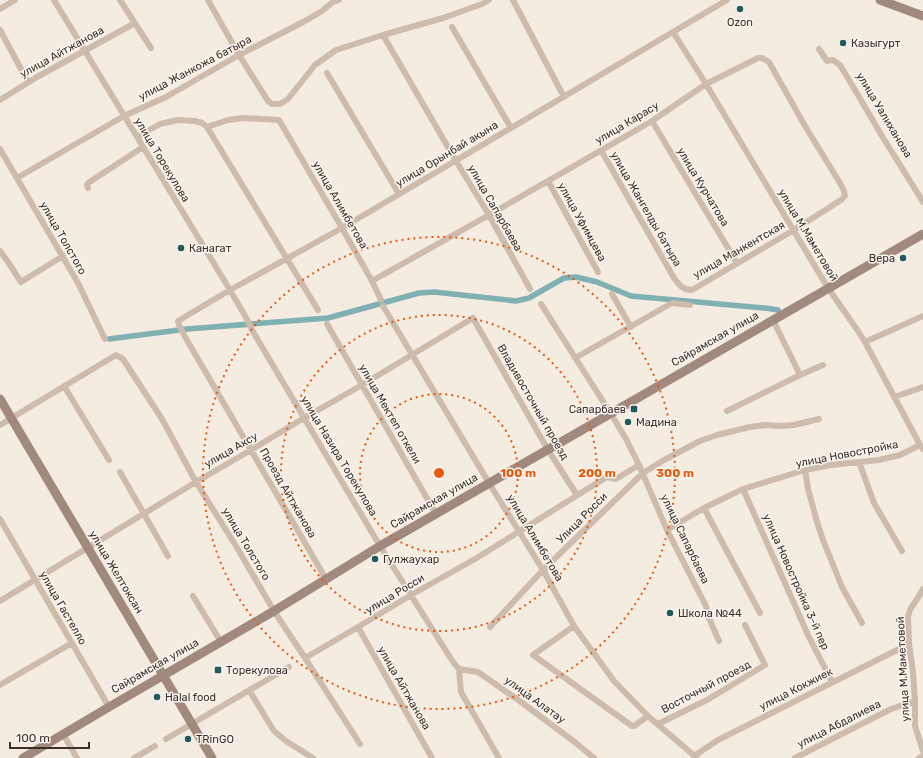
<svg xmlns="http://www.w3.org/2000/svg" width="923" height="758" font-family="Rubik,sans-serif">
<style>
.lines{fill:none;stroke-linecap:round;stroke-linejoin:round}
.canal{stroke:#7fb0b2;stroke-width:5.5}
.minor{stroke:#cdbbac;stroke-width:6}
.secondary{stroke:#a18a7d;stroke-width:9}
.ring{fill:none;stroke:#e8590c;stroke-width:2;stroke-dasharray:2 4}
.poi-dot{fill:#1f5a5e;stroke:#fbf5ee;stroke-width:1.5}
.labels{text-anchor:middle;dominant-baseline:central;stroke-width:3;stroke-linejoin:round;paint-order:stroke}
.poi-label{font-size:11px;fill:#3b302b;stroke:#fbf5ee;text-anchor:start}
.street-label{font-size:11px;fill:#3b302b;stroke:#fbf5ee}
.centre{fill:#e8590c;stroke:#fbf5ee;stroke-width:2}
.ring-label{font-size:12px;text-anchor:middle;font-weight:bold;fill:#e8590c;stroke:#fbf5ee;stroke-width:3;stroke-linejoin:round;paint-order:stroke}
</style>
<rect width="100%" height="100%" fill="#f4ebe1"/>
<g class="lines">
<path class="canal" d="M109,339l78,-10 141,-11 91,-25 15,-1 82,9 13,-3 35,-20 12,-1 21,5 34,14 134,12 13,2"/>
<path class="minor" d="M54,0l176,290 18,31 4,9 128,216 73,116 6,7 2,23 38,66
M120,0l31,48
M208,0l31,55 29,46 4,3h8l8,-5 27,-34 21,-15 47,-15 60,-17 39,-14 7,-4
M513,0l51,97
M0,9l15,-9
M452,27l59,101
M0,30l28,52
M673,32l33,52 122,204 30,43 7,11 55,103 3,4
M383,35l73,126 33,54 41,74
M819,49l8,12 6,-1 7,5 18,30 24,41 41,66
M327,73l72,121
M0,100l37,-23 98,-54
M652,121l85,142
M207,127l111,183
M137,137l23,-13 18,-4 17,1 7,2 5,4 21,-7 15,-2 36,2 63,108 30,53 9,19
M0,149l78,134 27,56
M17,178l107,-62 42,-19 73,-42 66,-34 17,-10 11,-9 6,-2
M548,181l50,91
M88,188l-1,-3 1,-2 55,-36
M0,251l8,11 13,20 42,-26
M372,281l117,-66 163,-94 54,-37 52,-26h4l7,4 36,64 35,57 4,8 1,5 -4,4 -47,30 -102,60c-9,0 -13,-5 -18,-12l-73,-128
M612,294l19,33
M541,304l70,110 15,25 13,26 28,65 39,76 2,10 11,25
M383,306l106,177 54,87 31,56 40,55 34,35 49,42
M773,320l27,55
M327,324l109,190
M865,342l58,-26
M575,358l97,-55 18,2
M64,386l45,74
M894,397l29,-10
M727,411l73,-36 23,-10
M0,425l116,-70 7,4 39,60 34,63 40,64 38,65 31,47 55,86
M859,462l15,41 28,48
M805,470l3,19 9,33 6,18 19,47 20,36
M120,472l48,84
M743,489l66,148 23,45
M704,508l56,105
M0,519l109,188
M667,530l37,-22 39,-19 62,-19 26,-5 48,-5 21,-5 20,-10
M326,579l-142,-244 -5,-10 -1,-4 52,-31 112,-62 385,-228
M923,589l-4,7 -8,12 -3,8 1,28 4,28 2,29v25l8,25
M193,596l28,46
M0,601l196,-119 55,-32 53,-32 58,-33 111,-67 75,132 29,45
M574,626l-41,29 99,71h2l14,-10
M358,627l74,131
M490,627l53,-57 100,-97 21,-13 36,-19 17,-6 33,-8 15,-2 15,1 14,-1 25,-6
M305,658l53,-31 53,-32 64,-36 130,-81 3,-1 8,2 23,-14
M459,669l19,3 43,30 55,41 18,15
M0,685l72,-42
M249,690l25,41 12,10 27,17
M658,724l49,-24 58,-35 -20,-40
M63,734l14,24
M166,739l123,-72
M694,756l24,-16 191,-96
M134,758l21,-12
M795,758l96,-49 24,-8
M919,758l4,-2"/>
<path class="secondary" d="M880,0l43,16
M0,399l212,359
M23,758l86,-51 165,-96 106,-65 543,-312"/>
</g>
<g class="ring">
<circle cx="439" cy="473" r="79"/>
<circle cx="439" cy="473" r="158"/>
<circle cx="439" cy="473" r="236"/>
</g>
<g class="poi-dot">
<circle cx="740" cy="9" r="4"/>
<circle cx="843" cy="43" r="4"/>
<circle cx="181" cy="248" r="4"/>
<circle cx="903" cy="258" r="4"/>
<rect x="630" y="405" width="8" height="8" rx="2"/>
<circle cx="628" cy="422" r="4"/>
<circle cx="375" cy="559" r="4"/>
<circle cx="670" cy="613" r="4"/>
<rect x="214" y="666" width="8" height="8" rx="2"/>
<circle cx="157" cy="697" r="4"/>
<circle cx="188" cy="739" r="4"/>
</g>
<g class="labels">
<g class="poi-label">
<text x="740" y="22" text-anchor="middle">Ozon</text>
<text x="851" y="43">Казыгурт</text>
<text x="189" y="248">Канагат</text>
<text x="895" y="258" text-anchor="end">Вера</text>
<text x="626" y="409" text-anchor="end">Сапарбаев</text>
<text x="636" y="422">Мадина</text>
<text x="383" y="559">Гулжаухар</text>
<text x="678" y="613">Школа №44</text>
<text x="226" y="670">Торекулова</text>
<text x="165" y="697">Halal food</text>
<text x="196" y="739">TRinGO</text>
</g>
<g class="street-label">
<text transform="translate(62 52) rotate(-29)">улица Айтжанова</text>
<text transform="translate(195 68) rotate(-28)">улица Жанкожа батыра</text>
<text transform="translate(884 115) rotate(59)">улица Уалиханова</text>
<text transform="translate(627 123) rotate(-31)">улица Карасу</text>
<text transform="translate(447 154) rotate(-31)">улица Орынбай акына</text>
<text transform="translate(162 160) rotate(59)">улица Торекулова</text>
<text transform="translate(703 187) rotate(59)">улица Курчатова</text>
<text transform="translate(340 205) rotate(60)">улица Алимбетова</text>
<text transform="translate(495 208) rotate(60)">улица Сапарбаева</text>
<text transform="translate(646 209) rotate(60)">улица Жангелды батыра</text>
<text transform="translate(582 222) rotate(61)">улица Уфимцева</text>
<text transform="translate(808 235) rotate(59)">улица М.Маметовой</text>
<text transform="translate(63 238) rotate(60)">улица Толстого</text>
<text transform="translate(739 250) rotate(-30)">улица Манкентская</text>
<text transform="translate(715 339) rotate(-30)">Сайрамская улица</text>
<text transform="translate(533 402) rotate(60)">Владивосточный проезд</text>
<text transform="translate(390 414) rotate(60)">улица Мектеп откели</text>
<text transform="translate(231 450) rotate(-30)">улица Аксу</text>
<text transform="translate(847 454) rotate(-11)">улица Новостройка</text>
<text transform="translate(339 456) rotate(59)">улица Назира Торекулова</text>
<text transform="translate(288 493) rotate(60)">Проезд Айтжанова</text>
<text transform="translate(434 501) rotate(-30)">Сайрамская улица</text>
<text transform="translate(582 518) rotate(-45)">Улица Росси</text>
<text transform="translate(535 538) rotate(59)">улица Алимбетова</text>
<text transform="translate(685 539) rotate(64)">улица Сапарбаева</text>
<text transform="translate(246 544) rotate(59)">улица Толстого</text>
<text transform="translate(116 572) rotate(59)">улица Желтоксан</text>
<text transform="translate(796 582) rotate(66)">улица Новостройка 3-й пер</text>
<text transform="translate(395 594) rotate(-31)">улица Росси</text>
<text transform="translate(63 608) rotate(60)">улица Гастелло</text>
<text transform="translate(155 666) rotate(-30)">Сайрамская улица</text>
<text transform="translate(903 669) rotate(-93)">улица М.Маметовой</text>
<text transform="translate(706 687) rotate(-28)">Восточный проезд</text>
<text transform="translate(404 688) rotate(60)">улица Айтжанова</text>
<text transform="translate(796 689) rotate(-27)">улица Кокжиек</text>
<text transform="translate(535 700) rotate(36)">улица Алатау</text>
<text transform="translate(839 724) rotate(-27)">улица Абдалиева</text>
</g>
</g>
<circle cx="439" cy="473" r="6" class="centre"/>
<g class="ring-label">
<text x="518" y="477">100 m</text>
<text x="597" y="477">200 m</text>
<text x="675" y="477">300 m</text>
</g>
<path d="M10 742v6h79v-6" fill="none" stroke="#3b302b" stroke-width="2"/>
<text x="16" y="742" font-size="12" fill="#3b302b" stroke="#fbf5ee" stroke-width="3" paint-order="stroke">100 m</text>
</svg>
